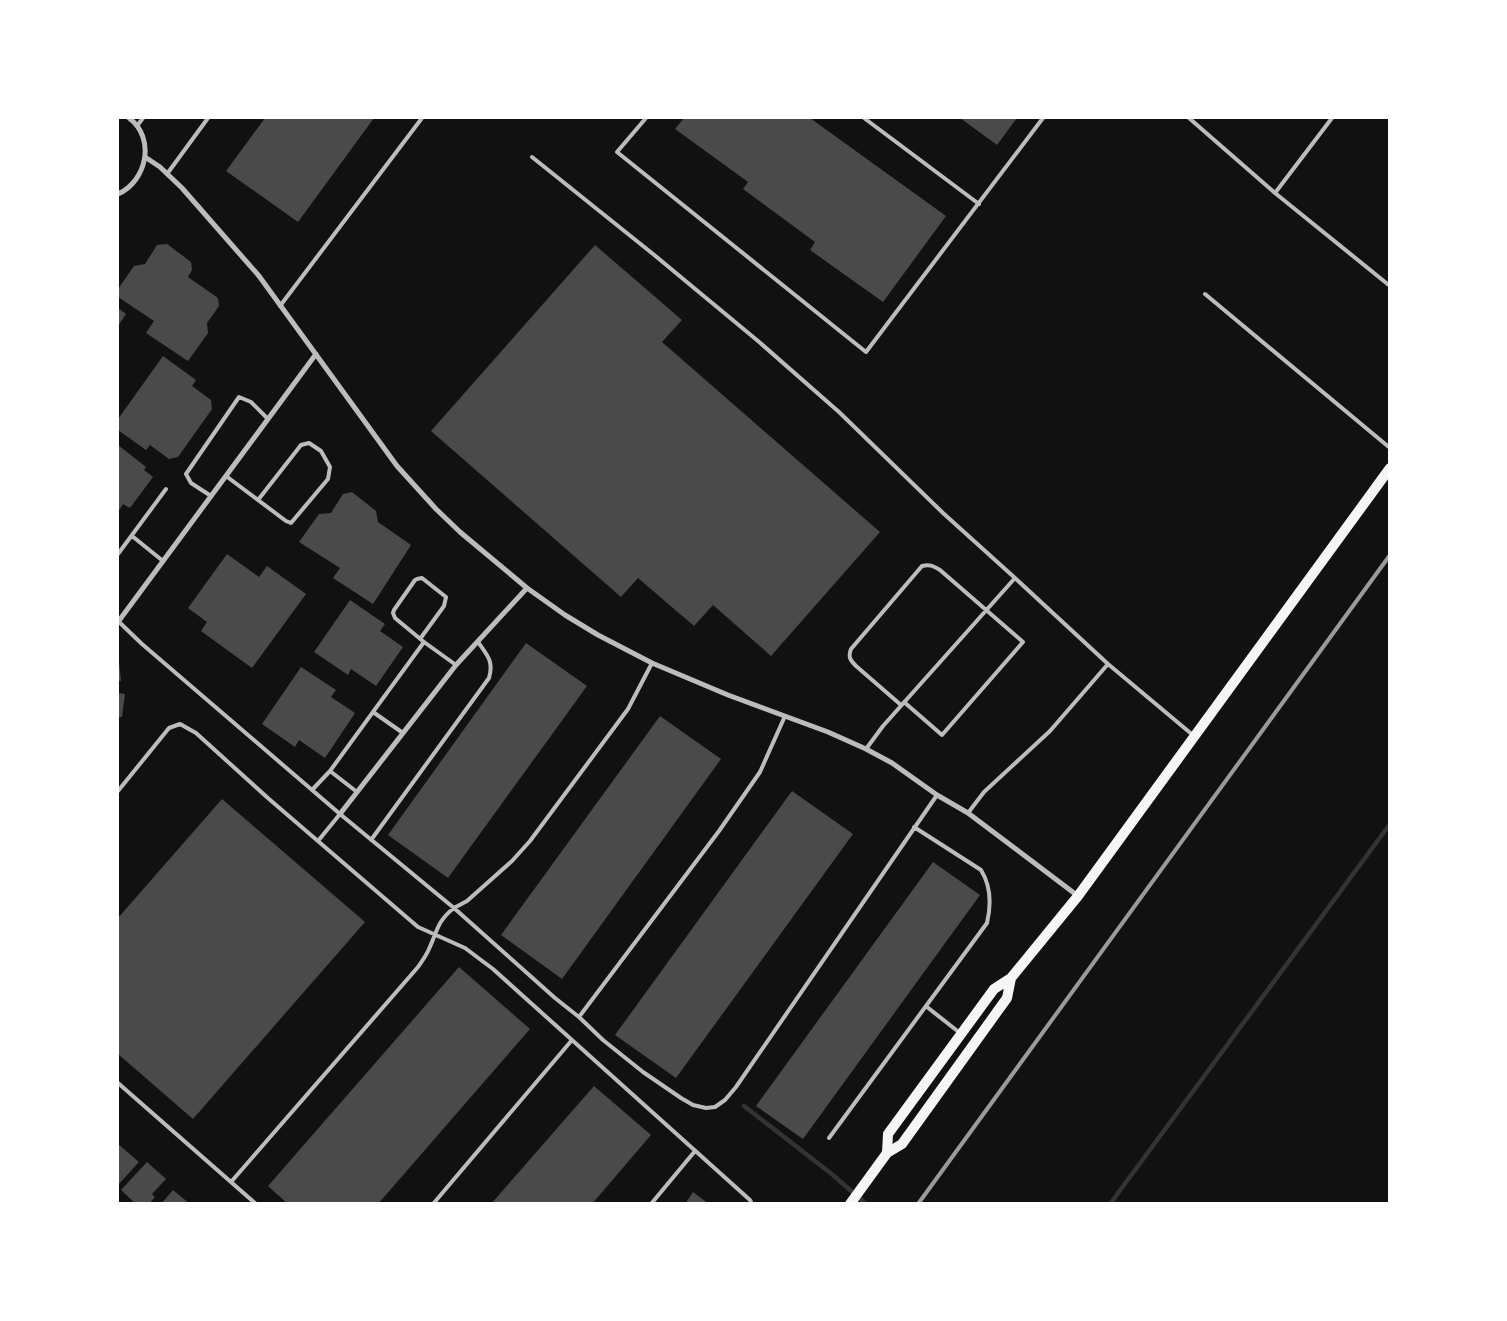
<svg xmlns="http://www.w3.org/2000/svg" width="1507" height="1321" font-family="'PT Sans',sans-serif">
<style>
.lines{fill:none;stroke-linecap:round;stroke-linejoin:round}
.stream{stroke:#333;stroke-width:4.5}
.building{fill:#4a4a4a}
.service{stroke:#bcbcbc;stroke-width:4}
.minor{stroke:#bcbcbc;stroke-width:5}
.secondary{stroke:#f5f5f5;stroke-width:10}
.rail{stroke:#9a9a9a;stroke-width:4}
</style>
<rect width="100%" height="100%" fill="#111"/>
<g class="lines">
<path class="stream" d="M744,1106l89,69 33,29
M1110,1204l280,-380"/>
</g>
<path class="building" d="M265,118h109l-76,104 -72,-51z
M684,118h126l136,98 -63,86 -73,-52 5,-8 -72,-53 5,-7 -73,-53z
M960,118h57l-20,27z
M167,244l24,18 1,8 -4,7 30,21 1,8 -12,17 1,10 -20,28 -42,-28 8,-12 -36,-24v-8l16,-23 11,-2 12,-19z
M595,245l87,75 -20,22 218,190 -109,124 -58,-51 -19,21 -56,-48 -17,19 -190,-166z
M118,308l8,6 -8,12z
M163,356l33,24 -4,6 19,14 1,9 -34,48 -9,2 -19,-14 -4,5 -28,-20v-11z
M118,445l28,22 -2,3 9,7 -23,31 -7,-4 -5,8z
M352,492l24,19 2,11 33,23 -38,59 -40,-26 7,-10 -41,-26 20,-28 12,-1 12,-19z
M227,554l32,23 8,-11 39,28 -54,74 -51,-37 6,-9 -19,-14z
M350,600l35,24 -5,7 23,16 -27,39 -25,-17 -3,6 -34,-23z
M526,643l61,43 -139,192 -60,-43z
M118,662h1l2,19h-3z
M301,667l35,23 -5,7 24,16 -30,45 -26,-18 -4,7 -33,-23z
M118,693l7,1 -3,23h-4z
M660,716l61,43 -159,220 -61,-44z
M792,791l61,43 -177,244 -61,-43z
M222,799l143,123 -172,197 -75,-65v-136z
M933,862l47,33 -177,244 -47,-33z
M459,967l71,62 -152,175h-90l-20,-18z
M594,1086l57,49 -59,69h-101z
M118,1144l21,18 -21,23z
M147,1162l19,17 -14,15 3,3 -6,7h-13l-15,-14z
M173,1190l17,14h-29z
M693,1192l16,12h-24z"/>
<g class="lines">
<path class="service" d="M646,118l-29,34 249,200 177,-234
M864,118l115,86
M1189,118l86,75
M1332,118l-57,75 115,93
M137,126l6,-8
M532,157l121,97 105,87 81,71 104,101 72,65 93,86 86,72
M167,174l41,-56
M1205,294l185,154
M280,306l142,-188
M226,476l60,45 5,2 37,-44 2,-12 -9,-16 -12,-8 -8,2 -43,55
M211,496l-20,-13 -5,-9 53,-77 12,5 17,17
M132,536l31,25
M118,554l48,-65
M118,621l24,23 198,170 114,94 13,-7 45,-40 18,-20 98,-132 24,-46
M420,639l24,-33 2,-9 -24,-19 -5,1 -2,1 -21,30 -1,3 2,5 29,24
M901,705l-45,-39c-6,-6 -8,-9 -5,-17l71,-83c8,-2 11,0 18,4l83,72 -81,93 -38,-33
M373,712l30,21
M866,749l17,-23 132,-148
M312,790l18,-19
M118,791l51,-63 11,-4 16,9 73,66 149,128 47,21 28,21 257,231 2,4
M357,792l-27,-21 94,-129 32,23
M968,813l16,-21 66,-61 58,-67
M371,840l118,-162c5,-17 -2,-23 -11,-36
M318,841l22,-27
M927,1007l33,26
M579,1017l140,-186 41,-59 25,-56
M118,1083l138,121
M829,1138l158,-215c4,-17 4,-37 -6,-53l-67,-43
M231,1182l187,-215c4,-6 8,-11 11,-18 8,-17 8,-28 25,-41l101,90 24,19 24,23 40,32 38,26 12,7 13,3 9,-1 10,-7 11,-13 201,-292
M433,1204l139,-164
M651,1204l44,-53"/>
<path class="minor" d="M145,157l15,10 22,21 77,88 138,190 39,43 24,23 67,56 38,27 33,20 54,28 76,32 100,37 38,17 26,14 45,32 31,18 110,83
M118,194c29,-13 38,-56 11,-76
M118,622l198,-268
M340,814l116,-149 71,-77"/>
<path class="secondary" d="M887,1153l1,-19 106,-145 17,-11 67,-82 312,-428
M850,1204l37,-51 15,-9 105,-146 4,-20"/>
<path class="rail" d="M918,1204l472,-649"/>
</g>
<rect width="1507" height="1321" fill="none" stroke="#ffffff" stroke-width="238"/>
</svg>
